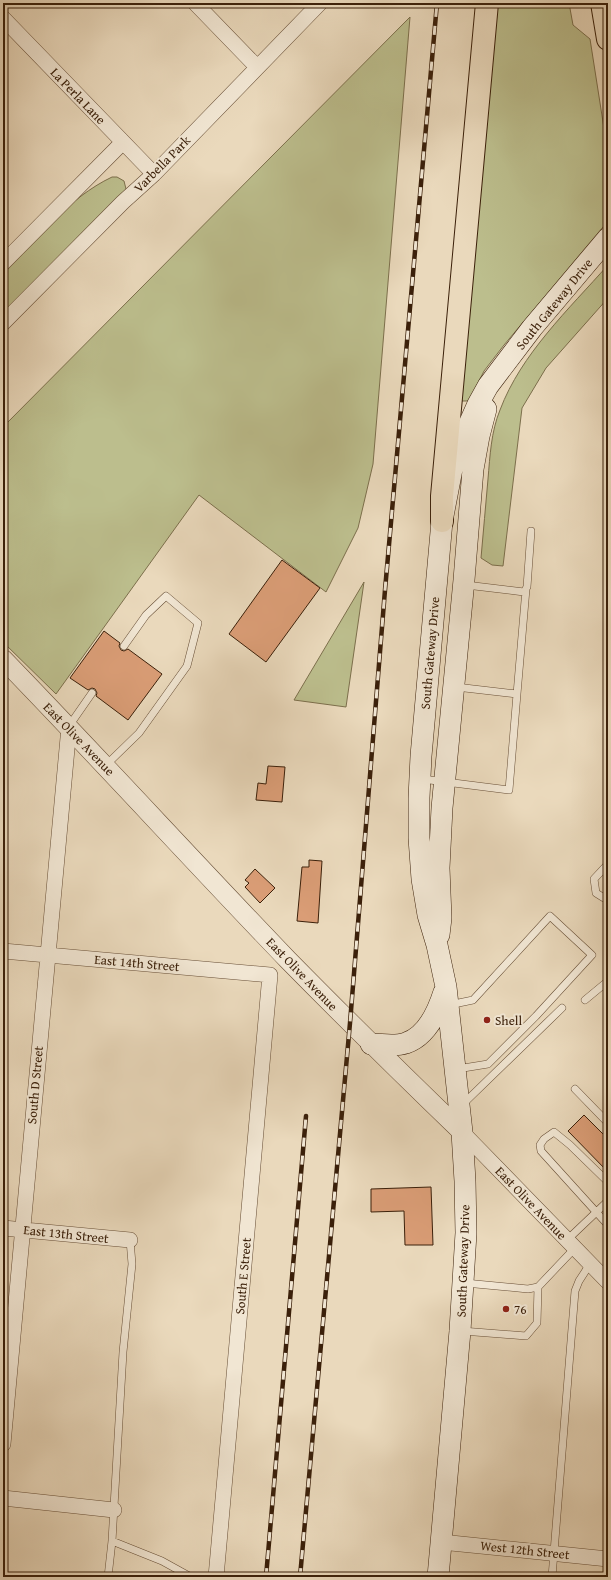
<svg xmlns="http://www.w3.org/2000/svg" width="611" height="1580" font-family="'Gentium Book Plus',serif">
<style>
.green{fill:#bcbe8d;stroke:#7c6f4c}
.building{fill:#da9d76;stroke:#3b200a}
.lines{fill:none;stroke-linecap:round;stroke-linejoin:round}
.service-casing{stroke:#674e36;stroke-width:8}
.minor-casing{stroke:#674e36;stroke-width:16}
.tertiary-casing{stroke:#674e36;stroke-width:20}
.secondary-casing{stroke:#3b200a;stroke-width:22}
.motorway-casing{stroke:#3b200a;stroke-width:24}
.service{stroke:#f1e6d3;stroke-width:7}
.minor{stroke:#f1e6d3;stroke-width:15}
.tertiary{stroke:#f1e6d3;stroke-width:19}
.secondary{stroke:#f1e6d3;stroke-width:21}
.motorway{stroke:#ead9bc;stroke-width:22}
.rail-casing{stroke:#3b200a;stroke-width:4.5}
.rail{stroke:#f1e6d3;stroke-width:3;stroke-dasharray:9;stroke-linecap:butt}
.poi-dot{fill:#8f2418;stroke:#f1e6d3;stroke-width:1.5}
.labels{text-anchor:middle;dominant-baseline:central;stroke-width:4;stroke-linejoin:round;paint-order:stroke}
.street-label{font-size:13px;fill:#3b200a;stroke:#f1e6d3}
.poi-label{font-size:13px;fill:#3b200a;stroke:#f1e6d3;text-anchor:start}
</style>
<rect width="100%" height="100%" fill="#ead9bc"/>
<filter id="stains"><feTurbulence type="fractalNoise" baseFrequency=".005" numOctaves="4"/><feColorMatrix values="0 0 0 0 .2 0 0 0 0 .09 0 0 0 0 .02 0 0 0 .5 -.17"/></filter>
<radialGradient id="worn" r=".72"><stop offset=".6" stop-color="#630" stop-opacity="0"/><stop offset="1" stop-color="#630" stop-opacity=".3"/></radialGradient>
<path class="green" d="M498,3h71l4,22 17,14 18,115v67l-104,124 -20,26 -15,30h-8z
M410,17l-37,447 -15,64 -32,64 -127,-97 -143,199 -53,-52v-215z
M112,177h5l7,4 2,8 -4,6 -119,120v-42c33,-34 65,-75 109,-96z
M608,265v33l-62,70 -24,40 -19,158 -11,-1 -11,-7c2,-26 5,-53 7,-79 2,-23 3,-47 12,-69 21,-56 69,-101 108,-145z
M364,582l-18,125 -52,-7z"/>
<path class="building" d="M282,560l38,28 -54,74 -37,-28z
M104,631l16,12 -1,3 2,4 3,1 4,-2 34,25 -34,46 -32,-24 1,-3 -2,-4 -3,-1 -4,2 -18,-12z
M268,766l17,1 -3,35 -26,-2 2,-17 8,1z
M309,860l13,1 -4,62 -21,-2 5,-54h7z
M255,869l20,19 -15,15 -15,-16 4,-4 -4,-3z
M584,1115l24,24v33l-40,-41z
M431,1187l2,58h-28l-1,-34 -33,1v-23z"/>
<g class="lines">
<defs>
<path id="service" d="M466,585l58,7 3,-5 4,-56
M517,694l9,-105
M69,726l23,-33
M105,766l34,-33 48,-67 11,-43 -32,-27 -20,19 -22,31
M422,779l87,11 8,-96 -61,-7
M608,864l-14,15 2,14 8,5 4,-2
M585,1000l23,-19
M449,1005l24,-5 77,-84 42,39 -56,61 -48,48 -31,5
M575,1089l33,34
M462,1105l100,-97
M608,1182l-38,-37 -16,-13 -10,7 -4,6 1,6 67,74
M567,1240l41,-39
M465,1283l63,6 10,-2 37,-39
M462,1331l64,5 11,-13 1,-36
M112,1541l50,20 29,16
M108,1577l4,-36 11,-189 9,-88 -2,-24
M552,1577l23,-286 4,-10 11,-17"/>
<path id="minor" d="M195,3l62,64
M3,18l151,156
M3,263l120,-121
M3,323l120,-121 31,-28 166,-171
M3,951l267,24
M462,1132l146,150
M3,1228l127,12
M3,1444l66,-717
M3,1498l111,12
M441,1542l167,17
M216,1577l54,-602"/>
<path id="tertiary" d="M3,659c96,99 189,201 285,301 57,58 115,115 174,172"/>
<path id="secondary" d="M439,935l2,-17 -2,-50 3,-60 22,-228 9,-111 6,-33 7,-27
M371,1044c11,0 24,3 35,-1 21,-7 32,-32 38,-51
M438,1577l22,-246 6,-98 -1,-52 -3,-49 -16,-145 -9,-42 -9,-30 -6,-36 -3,-41v-40l2,-42 21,-235 10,-52 6,-20 20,-45 10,-18 44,-58 76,-90"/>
<path id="motorway" d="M602,3l6,36
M442,521v-25l45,-493"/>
</defs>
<use href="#service" class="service-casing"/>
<use href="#minor" class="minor-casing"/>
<use href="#tertiary" class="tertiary-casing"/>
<use href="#secondary" class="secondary-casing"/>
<use href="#motorway" class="motorway-casing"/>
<use href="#service" class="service"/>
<use href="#minor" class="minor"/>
<use href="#tertiary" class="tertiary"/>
<use href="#secondary" class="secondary"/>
<use href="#motorway" class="motorway"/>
<defs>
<path id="rail" d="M266,1577l40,-461
M300,1577l50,-554 35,-433 52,-587"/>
</defs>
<use href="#rail" class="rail-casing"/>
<use href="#rail" class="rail"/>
</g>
<g class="poi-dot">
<circle cx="487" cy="1020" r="4"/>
<circle cx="506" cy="1309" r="4"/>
</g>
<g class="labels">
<g class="street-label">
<text transform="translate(78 96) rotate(46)">La Perla Lane</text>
<text transform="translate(162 164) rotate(-45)">Varbella Park</text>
<text transform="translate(554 304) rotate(-51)">South Gateway Drive</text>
<text transform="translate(430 653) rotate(-85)">South Gateway Drive</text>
<text transform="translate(79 739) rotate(46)">East Olive Avenue</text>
<text transform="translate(137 963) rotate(5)">East 14th Street</text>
<text transform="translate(302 974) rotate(46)">East Olive Avenue</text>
<text transform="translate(35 1085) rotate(-85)">South D Street</text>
<text transform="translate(531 1203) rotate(46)">East Olive Avenue</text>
<text transform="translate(66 1234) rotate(6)">East 13th Street</text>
<text transform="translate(463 1261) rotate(-88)">South Gateway Drive</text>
<text transform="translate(243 1276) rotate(-85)">South E Street</text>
<text transform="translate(525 1550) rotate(6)">West 12th Street</text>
</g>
<g class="poi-label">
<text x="495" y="1020">Shell</text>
<text x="514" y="1309">76</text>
</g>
</g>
<rect width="611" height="1580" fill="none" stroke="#ead9bc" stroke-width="16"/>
<rect x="4" y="4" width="603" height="1572" fill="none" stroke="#3b200a" stroke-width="2"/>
<rect x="8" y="8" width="595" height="1564" fill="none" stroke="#3b200a"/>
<rect width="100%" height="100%" filter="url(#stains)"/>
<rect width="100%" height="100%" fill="url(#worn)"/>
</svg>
